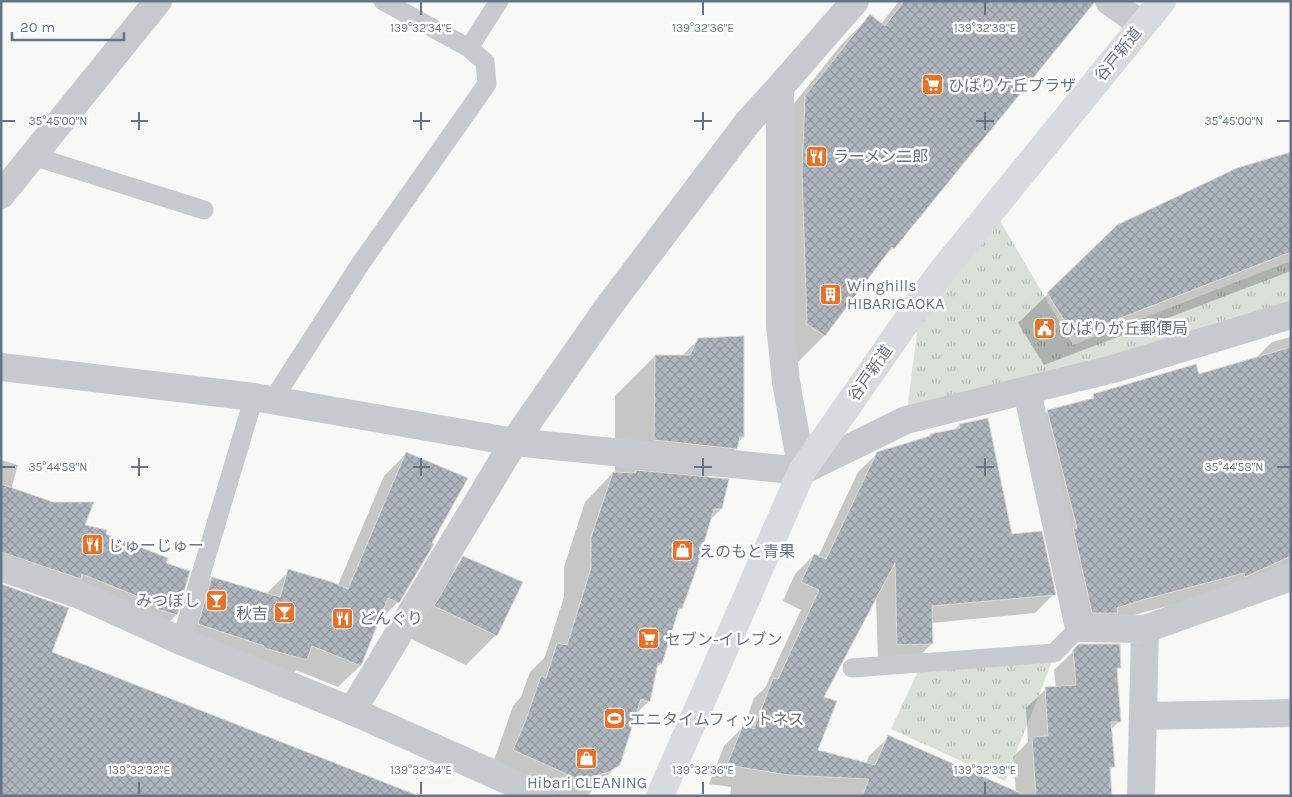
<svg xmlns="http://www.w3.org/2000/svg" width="1292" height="797" font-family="Karla,'Noto Sans JP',sans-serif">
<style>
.park{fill:url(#park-tufts)}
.shadow{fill:#0003}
.building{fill:url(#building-cross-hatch);stroke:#dadad8}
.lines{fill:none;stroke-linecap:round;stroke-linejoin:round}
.service{stroke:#c6c9cd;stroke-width:19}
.minor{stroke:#c6c9cd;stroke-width:28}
.tertiary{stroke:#c6c9cd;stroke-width:28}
.secondary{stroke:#d7dadf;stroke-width:28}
.ticks{fill:none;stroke:#677487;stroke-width:2}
.labels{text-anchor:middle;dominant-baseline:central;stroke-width:5;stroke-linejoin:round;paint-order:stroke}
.street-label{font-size:16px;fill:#677487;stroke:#fff}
.poi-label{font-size:16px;fill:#677487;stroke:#fff;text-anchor:start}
.ticks-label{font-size:12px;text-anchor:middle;fill:#677487;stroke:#fff;stroke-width:5;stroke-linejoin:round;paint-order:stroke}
</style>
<defs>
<pattern id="park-tufts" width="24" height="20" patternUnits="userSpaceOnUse" patternTransform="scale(1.25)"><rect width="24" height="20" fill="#d9e0d7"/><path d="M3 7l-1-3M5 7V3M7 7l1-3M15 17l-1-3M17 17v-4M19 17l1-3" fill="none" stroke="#b4bab4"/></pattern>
<pattern id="building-cross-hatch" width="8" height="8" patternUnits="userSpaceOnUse" patternTransform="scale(1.25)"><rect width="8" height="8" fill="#afb5bc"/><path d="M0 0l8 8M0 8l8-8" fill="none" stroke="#92989e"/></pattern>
</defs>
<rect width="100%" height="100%" fill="#f8f8f6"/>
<path class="park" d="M993,209l80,136 218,-84v54l-385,105 15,-120z
M1053,659l-48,122 -114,-52 29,-62z"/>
<path class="shadow" d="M899,1h171l-177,247 -14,14 -55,74 -29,29 -19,-239 65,-81 29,-29 11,8z
M1291,153v118l-247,94 -26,-42 30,-29z
M1291,337v228l-66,26 -152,40 -44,-202 19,-18 41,-10 5,-6 104,-20 58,-17 16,-16z
M699,339l44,98 -6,6 -1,5 -30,30 15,31 -11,11 -29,88 -4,5 -16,50 -6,7 -6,31 -15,15 -15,48 -29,29 -4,3h-62l-38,-18 11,-26 16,-46 8,-9 9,-25 15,-15 19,-60v-30l21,-65 28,-29h2v-77l40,-40h27z
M959,425l52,110 43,59 -19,19 -104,10 1,20 -19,20h-35l-2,-68 -53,102 -7,54 50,13 3,-8 20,-19 127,55 -3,-35 15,-15 -2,-34 20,-19 10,-1 -2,-18 26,-25 40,22 -4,4 3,50 -8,9 2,37 -4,4 2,25h-381l1,-9 -22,-3 15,-38 20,-20 10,-28 11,-10 36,-78 -18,-9 12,-27 19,-19 4,2 40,-85 20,-19 49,-15 4,-3 23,-5z
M406,454l-8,148 -21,21 -17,43 -22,21 -42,-17 -12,11 -107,-35 13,-46 22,-22 54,16 23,-23 49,14 46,-109z
M1,460l17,5 -7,24 153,75 12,51 -21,21 -154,-57z
M464,558l32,77 -30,30 -61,-29 29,-48z"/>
<path class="building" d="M904,1h190v2l-200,246 -2,-2 -67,89 -18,-12 -5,-150 3,-78 65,-82 15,12z
M1291,152v100l-217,84 -27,-43 70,-68 120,-57z
M744,336v101h-4l-3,12 -83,-9 1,-85h35l8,-17z
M1291,347v209l-46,21 -1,-4 -102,27 -25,8 1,5h-26l-19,-85h4l-30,-118 47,-12 -1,-4 103,-30 3,10z
M988,418l24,116 30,-3 14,64 -124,11 1,38 -36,1 -2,-82 -71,134 13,4 -19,49 57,15 13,-30 139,61h-165l7,-17 -81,-4 -61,-10 16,-40 11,4 19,-51 5,1 41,-89 -18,-8 13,-28 12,5 51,-107 53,-16v-2l30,-6 -1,-4z
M406,452l62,26 -36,65 2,1 -35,59 -11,-5 -27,68 -49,-20 -5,14 -43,-12v-2l-66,-22 14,-47 68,20 8,-28 44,13 16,7z
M636,470l93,9 -7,30h-8l-18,61 -14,39 -3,-1 -17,56 -4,-1 -8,39 -9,-3 -21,66 -11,7 -29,8 -67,-30 12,-28 16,-46 5,2 11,-35 10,2 24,-77v-31l22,-65 22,1z
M1,484l52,18h41l-9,23 22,5 -1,4 62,24 -2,5 24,8 -13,44 -20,-6 2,-4 -77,-31 -1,5 -80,-27z
M463,556l60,26 -26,54 -63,-30z
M1,584l68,24 -17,44 362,142 -1,2h-412z
M1079,644h41l1,24h-4l4,54h-10l4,45h-5l2,29h-76l-4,-59 16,-1 -3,-49 31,-2 -3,-35z"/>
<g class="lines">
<path class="service" d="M469,48l30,-47
M33,156l171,54
M272,401l89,-138 126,-179 -2,-22 -16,-14 -86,-47
M181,641l73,-244
M852,668l202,-15 25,-25"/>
<path class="minor" d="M1109,1l33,24
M780,87v238l6,57 16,89
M1,195l157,-194
M1,367l253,30 260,45 288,29 104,-51 207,-51 178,-54
M1027,391l52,237 66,1
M1,567l79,28
M352,711l162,-269 92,-132 142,-188 32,-35 75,-86
M1143,716l148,-3
M1141,796l4,-167 146,-52"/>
<path class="tertiary" d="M80,595l101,46 171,70 191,85"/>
<path class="secondary" d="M660,796l142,-325 137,-196 223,-274"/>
</g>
<path class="ticks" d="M421,2v13M703,2v13M985,2v13M139,112v18M421,112v18M703,112v18M985,112v18M2,121h13M131,121h17M413,121h17M694,121h18M976,121h18M1277,121h13M139,458v18M421,458v18M703,458v18M985,458v18M2,467h13M131,467h17M413,467h17M694,467h18M976,467h18M1277,467h13M139,782v12M421,782v12M703,782v12M985,782v12"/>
<defs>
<symbol id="supermarket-square" viewBox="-11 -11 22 22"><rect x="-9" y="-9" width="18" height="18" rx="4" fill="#e4722a" stroke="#fff"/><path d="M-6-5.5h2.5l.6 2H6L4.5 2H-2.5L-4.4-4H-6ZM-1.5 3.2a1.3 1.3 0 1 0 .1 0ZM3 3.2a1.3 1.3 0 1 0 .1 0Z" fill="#fff"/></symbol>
<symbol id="restaurant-square" viewBox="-11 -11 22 22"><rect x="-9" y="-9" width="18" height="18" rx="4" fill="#e4722a" stroke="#fff"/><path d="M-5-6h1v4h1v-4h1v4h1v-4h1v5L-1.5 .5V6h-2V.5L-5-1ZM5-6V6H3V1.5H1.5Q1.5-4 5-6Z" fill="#fff"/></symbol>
<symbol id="building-square" viewBox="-11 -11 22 22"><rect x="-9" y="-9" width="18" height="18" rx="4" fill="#e4722a" stroke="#fff"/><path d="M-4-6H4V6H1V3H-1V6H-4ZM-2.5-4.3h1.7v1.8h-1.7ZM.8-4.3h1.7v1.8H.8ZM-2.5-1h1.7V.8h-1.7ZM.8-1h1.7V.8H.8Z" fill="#fff"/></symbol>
<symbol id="civic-square" viewBox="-11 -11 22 22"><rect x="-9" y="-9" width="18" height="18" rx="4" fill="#e4722a" stroke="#fff"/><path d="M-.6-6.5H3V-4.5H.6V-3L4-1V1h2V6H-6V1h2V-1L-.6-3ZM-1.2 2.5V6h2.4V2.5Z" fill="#fff"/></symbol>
<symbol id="shop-square" viewBox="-11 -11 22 22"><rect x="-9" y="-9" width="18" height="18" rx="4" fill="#e4722a" stroke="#fff"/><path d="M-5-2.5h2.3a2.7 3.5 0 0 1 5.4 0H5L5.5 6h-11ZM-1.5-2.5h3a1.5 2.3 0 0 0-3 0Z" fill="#fff"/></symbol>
<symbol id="bar-square" viewBox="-11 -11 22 22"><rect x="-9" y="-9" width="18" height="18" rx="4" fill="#e4722a" stroke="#fff"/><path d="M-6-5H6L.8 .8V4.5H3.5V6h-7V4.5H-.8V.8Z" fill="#fff"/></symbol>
<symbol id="stadium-square" viewBox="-11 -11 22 22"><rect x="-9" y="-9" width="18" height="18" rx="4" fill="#e4722a" stroke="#fff"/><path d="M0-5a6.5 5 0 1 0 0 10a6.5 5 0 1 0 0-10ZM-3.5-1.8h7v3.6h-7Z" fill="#fff"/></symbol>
</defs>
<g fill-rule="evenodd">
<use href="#supermarket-square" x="920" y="72" width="25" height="25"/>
<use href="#restaurant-square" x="804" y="144" width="25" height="25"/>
<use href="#building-square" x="818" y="282" width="25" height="25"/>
<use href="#civic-square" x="1032" y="316" width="25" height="25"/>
<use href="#restaurant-square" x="80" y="532" width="25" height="25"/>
<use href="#shop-square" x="670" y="538" width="25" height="25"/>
<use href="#bar-square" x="204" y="588" width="25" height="25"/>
<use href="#bar-square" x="272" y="600" width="25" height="25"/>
<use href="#restaurant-square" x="330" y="606" width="25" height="25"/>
<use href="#supermarket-square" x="636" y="626" width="25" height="25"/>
<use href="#stadium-square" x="602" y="706" width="25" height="25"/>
<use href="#shop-square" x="574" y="746" width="25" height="25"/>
</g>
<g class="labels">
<g class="street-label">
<text transform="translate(1118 54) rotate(-51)">谷戸新道</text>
<text transform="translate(870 373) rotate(-55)">谷戸新道</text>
</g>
<g class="poi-label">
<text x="948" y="85">ひばりケ丘プラザ</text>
<text x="833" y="156">ラーメン二郎</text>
<text x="847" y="285">Winghills<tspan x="847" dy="18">HIBARIGAOKA</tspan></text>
<text x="1060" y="328">ひばりが丘郵便局</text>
<text x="108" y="545">じゅーじゅー</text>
<text x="699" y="551">えのもと青果</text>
<text x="200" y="600" text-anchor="end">みつぼし</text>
<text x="268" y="613" text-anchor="end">秋吉</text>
<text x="359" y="618">どんぐり</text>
<text x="665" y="639">セブン-イレブン</text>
<text x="630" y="719">エニタイムフィットネス</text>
<text x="587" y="782" text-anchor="middle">Hibari CLEANING</text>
</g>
</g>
<g class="ticks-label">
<text x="421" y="32">139°32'34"E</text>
<text x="703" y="32">139°32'36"E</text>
<text x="985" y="32">139°32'38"E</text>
<text x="58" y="125">35°45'00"N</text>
<text x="1234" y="125">35°45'00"N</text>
<text x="58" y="471">35°44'58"N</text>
<text x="1234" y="471">35°44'58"N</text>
<text x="139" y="774">139°32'32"E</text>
<text x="421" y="774">139°32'34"E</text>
<text x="703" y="774">139°32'36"E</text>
<text x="985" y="774">139°32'38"E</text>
</g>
<rect width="1292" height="797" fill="none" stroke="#677487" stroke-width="5"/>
<path d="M12 32v8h112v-8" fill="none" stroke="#677487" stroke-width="2.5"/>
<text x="20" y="32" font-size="15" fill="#677487" stroke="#ffffff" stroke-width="4" paint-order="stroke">20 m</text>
</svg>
